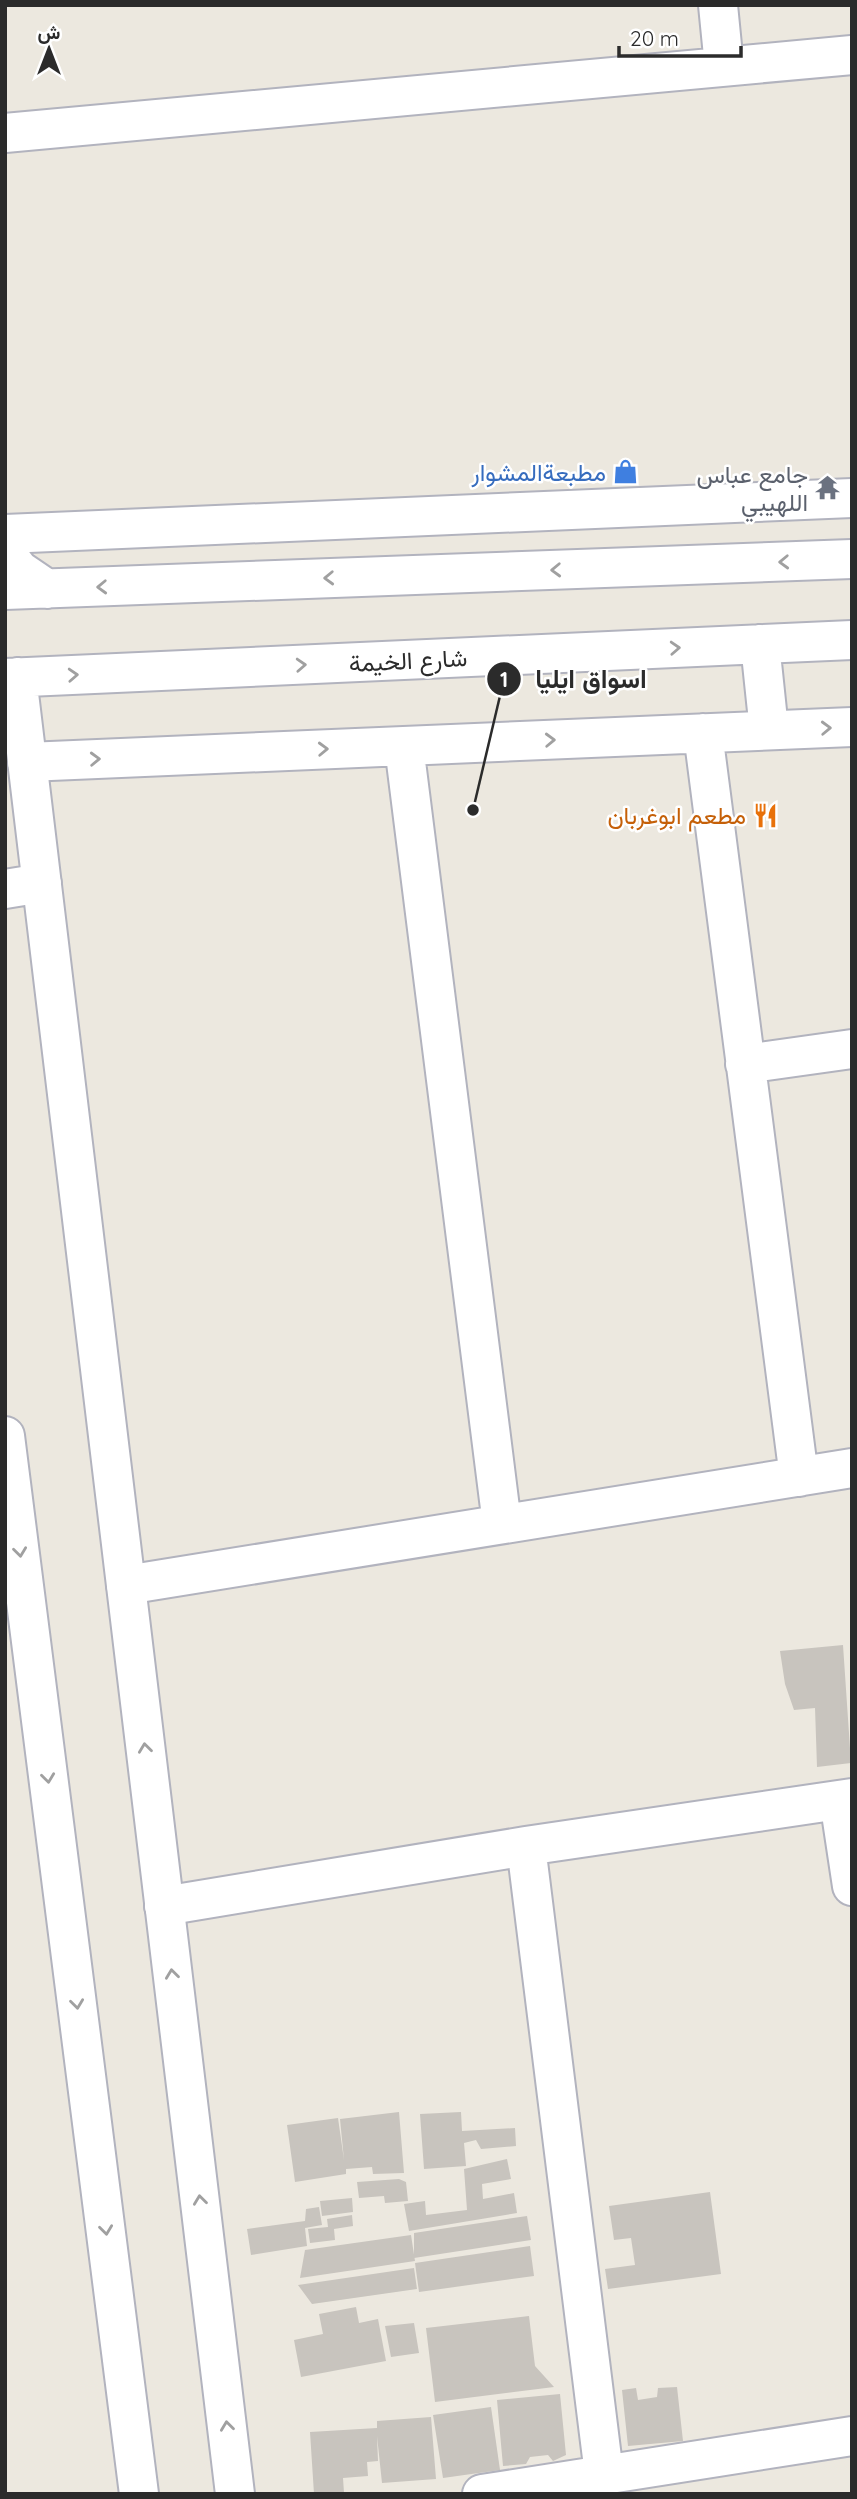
<svg xmlns="http://www.w3.org/2000/svg" width="857" height="2499" font-family="Quicksand,Vazirmatn,sans-serif">
<style>
.building{fill:#c8c4be}
.lines{fill:none;stroke-linecap:round;stroke-linejoin:round}
.minor-casing{stroke:#b2b3be;stroke-width:42}
.tertiary-casing{stroke:#b2b3be;stroke-width:42}
.minor{stroke:#fff;stroke-width:38}
.tertiary{stroke:#fff;stroke-width:38}
.oneway{stroke:#a0a0a0}
.labels{text-anchor:middle;dominant-baseline:central;stroke-width:5;stroke-linejoin:round;paint-order:stroke}
.shop-label{font-size:24px;fill:#366cbe;stroke:#fff;text-anchor:end}
.worship-label{font-size:24px;fill:#5b616d;stroke:#fff;text-anchor:end}
.street-label{font-size:24px;fill:#2b2b2b;stroke:#fff}
.food-label{font-size:24px;fill:#c56008;stroke:#fff;text-anchor:end}
.leader{fill:none;stroke:#2b2b2b;stroke-width:2.5}
.callout-dot{fill:#2b2b2b;stroke:#fff;stroke-width:2.5}
.mark-label{font-size:21px;text-anchor:middle;font-weight:bold;fill:#fff}
.callout-label{font-size:26px;text-anchor:middle;font-weight:bold;fill:#2b2b2b;stroke:#fff;stroke-width:5;stroke-linejoin:round;paint-order:stroke}
</style>
<rect width="100%" height="100%" fill="#ece8df"/>
<path class="building" d="M843,1645l8,118 -34,4 -2,-59 -21,2 -9,-26 -5,-33z
M399,2112l5,61 -31,1 -1,-7 -26,2v5l-51,8 -8,-57 51,-7 6,42 -4,-41z
M461,2112l1,19 53,-3 1,18 -35,3 -5,-9 -12,3 2,23 -42,3 -4,-55z
M507,2159l4,20 -29,5 1,15 31,-6 3,20 -108,18 -5,-27 21,-3 1,14 41,-5 -3,-41z
M399,2179l7,3 2,19 -23,2 -1,-7 -25,2 -2,-16z
M710,2192l11,82 -113,15 -3,-20 30,-4 -4,-27 -17,2 -5,-34z
M352,2198l1,14 -31,4 -2,-15z
M319,2207l3,18 -17,3 2,18 -56,9 -4,-26 58,-8 1,-12z
M352,2215l1,11 -19,3 1,11 -25,3 -2,-14 20,-2 -1,-8z
M527,2216l4,24 -117,18v-25z
M411,2235l4,26 -115,17 5,-28z
M530,2246l4,30 -115,16 -4,-29z
M414,2268l3,21 -105,15 -14,-19z
M356,2307l3,16 19,-4 8,42 -85,16 -7,-37 29,-6 -4,-20z
M529,2316l6,50 19,21 -119,15 -9,-74z
M414,2323l5,30 -28,4 -6,-31z
M677,2387l6,54 -55,5 -6,-56 14,-2 2,12 19,-3 1,-9z
M560,2394l6,61 -13,6 -5,-6 -18,2 -4,7 -23,2 -6,-66z
M491,2407l9,63 -57,8 -10,-63z
M431,2417l5,62 -54,4 -5,-47 1,25 -11,1 1,14 -25,2 1,15 -30,1 -4,-62 67,-4v-7z"/>
<g class="lines">
<defs>
<path id="minor" d="M718,5l6,61
M5,133l847,-78
M5,534l847,-36
M703,733l96,744
M404,746l98,778
M27,762l825,-35
M745,1064l107,-15
M126,1585l726,-117
M839,1800l13,86
M526,1846l78,628
M164,1906l362,-60 326,-48
M482,2494l370,-58"/>
<path id="tertiary" d="M5,552l14,18 28,19
M5,590l847,-31
M760,644l9,86
M17,677l218,1817
M5,678l847,-38
M5,889l37,-6
M5,1436l134,1058"/>
</defs>
<use href="#minor" class="minor-casing"/>
<use href="#tertiary" class="tertiary-casing"/>
<use href="#minor" class="minor"/>
<use href="#tertiary" class="tertiary"/>
</g>
<defs><path id="oneway-chevron" d="M-2-3.5L2.5 0L-2 3.5" fill="none" stroke-width="1.6" stroke-linecap="round" stroke-linejoin="round" transform="scale(1.75)"/></defs>
<g class="oneway">
<use href="#oneway-chevron" transform="translate(784 562) rotate(178)"/>
<use href="#oneway-chevron" transform="translate(556 570) rotate(178)"/>
<use href="#oneway-chevron" transform="translate(329 578) rotate(178)"/>
<use href="#oneway-chevron" transform="translate(102 587) rotate(178)"/>
<use href="#oneway-chevron" transform="translate(675 648) rotate(-3)"/>
<use href="#oneway-chevron" transform="translate(301 665) rotate(-3)"/>
<use href="#oneway-chevron" transform="translate(73 675) rotate(-3)"/>
<use href="#oneway-chevron" transform="translate(826 728) rotate(-2)"/>
<use href="#oneway-chevron" transform="translate(550 740) rotate(-2)"/>
<use href="#oneway-chevron" transform="translate(323 749) rotate(-2)"/>
<use href="#oneway-chevron" transform="translate(95 759) rotate(-2)"/>
<use href="#oneway-chevron" transform="translate(20 1552) rotate(83)"/>
<use href="#oneway-chevron" transform="translate(145 1748) rotate(-97)"/>
<use href="#oneway-chevron" transform="translate(48 1778) rotate(83)"/>
<use href="#oneway-chevron" transform="translate(172 1974) rotate(-97)"/>
<use href="#oneway-chevron" transform="translate(77 2004) rotate(83)"/>
<use href="#oneway-chevron" transform="translate(200 2200) rotate(-97)"/>
<use href="#oneway-chevron" transform="translate(106 2230) rotate(83)"/>
<use href="#oneway-chevron" transform="translate(227 2426) rotate(-97)"/>
</g>
<defs>
<symbol id="shop-bare" viewBox="-9 -9 18 18"><path d="M-5-2.5h2.3a2.7 3.5 0 0 1 5.4 0H5L5.5 6h-11ZM-1.5-2.5h3a1.5 2.3 0 0 0-3 0Z" fill="#3f7fe0" stroke="#fff" stroke-width="2.5" paint-order="stroke"/></symbol>
<symbol id="temple-bare" viewBox="-9 -9 18 18"><path d="M0-6L5-2H3V0L6.5 2.5H4V6H1.5V3h-3V6H-4V2.5H-6.5L-3 0V-2H-5Z" fill="#6b7280" stroke="#fff" stroke-width="2.5" paint-order="stroke"/></symbol>
<symbol id="restaurant-bare" viewBox="-9 -9 18 18"><path d="M-5-6h1v4h1v-4h1v4h1v-4h1v5L-1.5 .5V6h-2V.5L-5-1ZM5-6V6H3V1.5H1.5Q1.5-4 5-6Z" fill="#e8710a" stroke="#fff" stroke-width="2.5" paint-order="stroke"/></symbol>
</defs>
<g fill-rule="evenodd">
<use href="#shop-bare" x="608" y="454" width="35" height="35"/>
<use href="#temple-bare" x="810" y="470" width="35" height="35"/>
<use href="#restaurant-bare" x="748" y="798" width="35" height="35"/>
</g>
<g class="labels">
<g class="shop-label">
<text x="606" y="472">مطبعةالمشوار</text>
</g>
<g class="worship-label">
<text x="808" y="474">جامع عباس<tspan x="808" dy="28">اللهيبي</tspan></text>
</g>
<g class="street-label">
<text transform="translate(408 660) rotate(-3)">شارع الخيمة</text>
</g>
<g class="food-label">
<text x="746" y="815">مطعم ابوغربان</text>
</g>
</g>
<path class="leader" d="M473 810L504 679"/>
<g class="callout-dot">
<circle cx="473" cy="810" r="7"/>
<circle cx="504" cy="679" r="18"/>
</g>
<g class="mark-label">
<text x="504" y="687">1</text>
</g>
<g class="callout-label">
<text x="591" y="688">اسواق ايليا</text>
</g>
<rect width="857" height="2499" fill="none" stroke="#2b2b2b" stroke-width="14"/>
<g transform="translate(49 49)" stroke="#ffffff" stroke-width="5" paint-order="stroke">
<path d="M0-5L12 26L0 18L-12 26Z" fill="#2b2b2b"/>
<text y="-10" font-size="19" font-weight="bold" text-anchor="middle" fill="#2b2b2b">ش</text>
</g>
<path d="M619 46v10h122v-10" fill="none" stroke="#2b2b2b" stroke-width="3.5"/>
<text x="630" y="46" font-size="21" fill="#2b2b2b" stroke="#ffffff" stroke-width="5" paint-order="stroke">20 m</text>
</svg>
